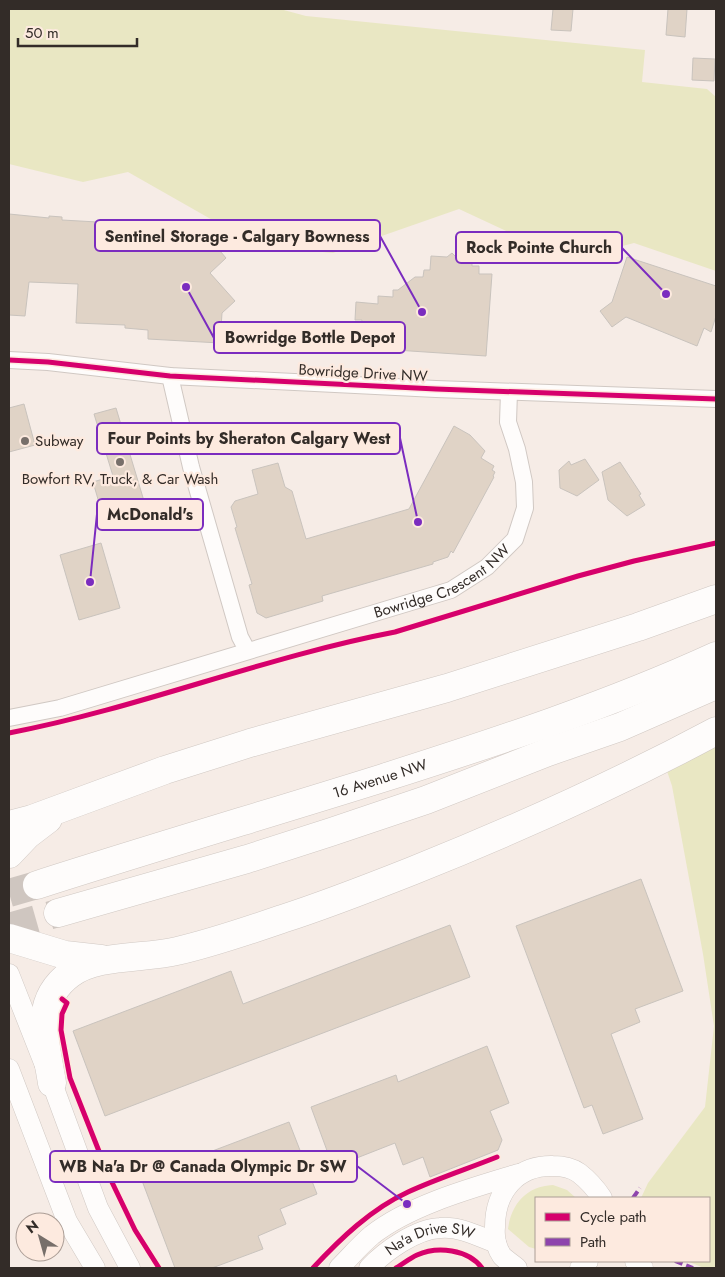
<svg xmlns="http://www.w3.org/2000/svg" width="725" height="1277" font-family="Jost,sans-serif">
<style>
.green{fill:#e9e7c3}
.building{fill:#e0d3c6;stroke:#c9c3bd}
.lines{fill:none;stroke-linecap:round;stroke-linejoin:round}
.motorway-tunnel{stroke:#cfc6c0;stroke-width:28;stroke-dasharray:28 14;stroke-linecap:butt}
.minor-casing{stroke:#d0c8c3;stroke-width:18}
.tertiary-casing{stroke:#d0c8c3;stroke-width:21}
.motorway-casing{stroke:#d0c8c3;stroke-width:29}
.minor{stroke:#fefcfb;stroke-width:16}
.tertiary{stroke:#fefcfb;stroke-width:20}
.motorway{stroke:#fefcfb;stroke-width:28}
.quiet{stroke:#8e44ad;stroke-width:4;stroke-dasharray:8 4;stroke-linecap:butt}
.cycleway-casing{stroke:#fdeadf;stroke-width:8}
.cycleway{stroke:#d6006c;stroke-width:5}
.poi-dot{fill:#776f6a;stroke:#fdeadf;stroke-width:2}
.labels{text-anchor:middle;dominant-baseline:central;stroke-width:4.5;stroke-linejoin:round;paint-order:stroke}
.street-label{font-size:15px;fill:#332c28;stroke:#fdeadf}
.poi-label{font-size:15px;fill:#332c28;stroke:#fdeadf;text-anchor:start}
.leader{fill:none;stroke:#7b2cbf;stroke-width:2}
.callout-dot{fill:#7b2cbf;stroke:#fdeadf;stroke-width:2}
.callout{fill:#fdeadf;stroke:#7b2cbf;stroke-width:2}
.callout-label{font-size:16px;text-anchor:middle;font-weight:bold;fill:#332c28}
</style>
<rect width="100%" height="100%" fill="#f6ece6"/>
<path class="green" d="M9,9h271l26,7 339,34 -3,32 65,7 9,8v174l-82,-28 -66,17 -109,-51 -126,44 -75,-7 -130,-74 -45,10 -74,-18z
M716,747v521h-12l-17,-7h22v-63h-68l7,-15 57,-76 9,-81 -11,-72 -31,-168 -5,-15z
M553,1185l14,5 9,8h-40v51l-7,-2 -21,-18c3,-25 19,-43 45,-44z"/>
<path class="building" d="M553,9h20l-2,22 -20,-1z
M668,9h19l-2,28 -19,-2z
M693,58l22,1 -1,22 -22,-1z
M9,214l40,4v-2l13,1v3l71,4v-3l15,1 -2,24 74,5 6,7 -16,15 25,28 -13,12 -2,30 -72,-4v-9l-23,-2v-3l-49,-2 2,-39 -49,-2 -4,34 -16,-1z
M452,253l4,4 16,2v7h7v8h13l-6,82 -121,-8 1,-22h-5l1,-6h-7l1,-18 22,2v-8l15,1v-7h5l17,-13h8l1,-7h6l1,-14 16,1z
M627,257l89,29v30l-5,16 -7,-4 -7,18 -71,-29 -14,10 -12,-16 12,-9z
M24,404l11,41 -26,7v-44z
M116,408l28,93 -42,12 -9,-31 20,-6 -19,-62z
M454,426l16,9 15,16 -4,7 13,8 -2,4 3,2 -2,4 1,1 -41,76 -2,-2 -3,6 -15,5v2l-111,32 1,5 -57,17 -9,-5 -8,-28 3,-1 -17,-56 2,-1 -6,-20 4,-6 23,-7 -6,-24 26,-7 7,24 7,4 14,48 103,-30z
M585,459l14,21 -22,16 -17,-8 -1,-18 10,-9 2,4z
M620,462l21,32 -2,1 6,10 -18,11 -19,-16 -6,-28z
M101,543l19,65 -41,12 -19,-65z
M641,879l42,112 -48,18 5,13 -29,12 32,85 -40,15 -11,-29 -8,3 -68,-182z
M450,925l20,52 -365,139 -32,-85 158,-60 12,33z
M487,1046l22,57 -19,8 12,29 -4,10 -68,27 -7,-20 -20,8 -8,-22 -51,20 -15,-7 -18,-49 85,-32 2,7z
M289,1122l28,72 -37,15 6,15 -28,12 5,13 -51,19h-37l-34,-90z"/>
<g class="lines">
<path class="motorway-tunnel" d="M9,893l28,-8
M9,927l49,-14"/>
<defs>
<g id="minor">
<path d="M9,360l39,2 122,14 266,13 280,10"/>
<path d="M170,376l21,91 49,170 7,13"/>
<path id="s1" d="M9,718l51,-10 391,-118 36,-23 28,-28 10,-31 -1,-26 -7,-33 -9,-27 1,-30"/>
</g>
<g id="tertiary">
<path d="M9,974l43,109 46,125 32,60"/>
<path d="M9,1069l58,152 28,47"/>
<path d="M635,1261l8,7"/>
<path d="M339,1268c11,-11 21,-23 33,-33 38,-30 100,-47 146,-61"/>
<path id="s2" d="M369,1268c16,-17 47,-39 71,-40 19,-2 38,8 56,15"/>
<path d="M517,1268c-5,-4 -11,-8 -15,-12 -6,-9 -8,-19 -7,-29 0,-36 22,-62 58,-61 9,0 19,2 26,7 9,7 17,16 23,25"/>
<path d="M580,1268l8,-7"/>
</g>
<g id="motorway">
<path d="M9,825l23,-6 133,-49 85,-27 197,-55 191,-61 78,-28"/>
<path d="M9,854l18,-19 21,-16"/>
<path id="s3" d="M37,885c115,-37 231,-71 346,-107 113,-36 226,-73 333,-122"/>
<path d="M58,913l189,-54 84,-27 95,-32 122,-48 72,-25 96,-42"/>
<path d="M9,938l56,17 36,4"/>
<path d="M52,1083c-6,-39 -20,-81 18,-109 26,-20 74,-15 107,-23 35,-8 70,-20 105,-32 44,-14 87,-31 130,-48 105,-42 205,-87 304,-140"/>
</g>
</defs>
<use href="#minor" class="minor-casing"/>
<use href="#tertiary" class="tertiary-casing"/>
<use href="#motorway" class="motorway-casing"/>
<use href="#minor" class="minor"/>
<use href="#tertiary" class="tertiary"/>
<use href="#motorway" class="motorway"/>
<path class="quiet" d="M633,1198l7,-10
M675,1261l18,7"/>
<defs>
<path id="cycleway" d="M9,360l39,2 122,14 266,13 280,10
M9,733c131,-25 255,-76 386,-101l183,-56 56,-15 82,-18
M62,999l5,4 -5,11 -1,16 9,48 38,96 27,56 24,38
M313,1268c27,-29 58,-59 95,-76 28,-13 59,-23 89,-35
M396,1268c7,-4 14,-10 21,-13 20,-9 51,-6 65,13"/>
</defs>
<use href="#cycleway" class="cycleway-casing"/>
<use href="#cycleway" class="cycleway"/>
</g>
<g class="poi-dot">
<circle cx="25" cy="441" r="5"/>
<circle cx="120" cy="462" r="5"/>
</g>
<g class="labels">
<g class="street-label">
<text transform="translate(363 373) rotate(3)">Bowridge Drive NW</text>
<text stroke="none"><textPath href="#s1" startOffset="456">Bowridge Crescent NW</textPath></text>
<text stroke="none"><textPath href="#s3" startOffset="359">16 Avenue NW</textPath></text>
<text stroke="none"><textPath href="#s2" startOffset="71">Na'a Drive SW</textPath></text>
</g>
<g class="poi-label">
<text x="35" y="441">Subway</text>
<text x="120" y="479" text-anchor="middle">Bowfort RV, Truck, &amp; Car Wash</text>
</g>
</g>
<path class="leader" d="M422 312L380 236M666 294L622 248M186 287L214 338M418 522L400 438M90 582L97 514M407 1204L357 1166"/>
<g class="callout-dot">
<circle cx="422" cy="312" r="5"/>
<circle cx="666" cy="294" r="5"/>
<circle cx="186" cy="287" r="5"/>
<circle cx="418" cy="522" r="5"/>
<circle cx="90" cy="582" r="5"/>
<circle cx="407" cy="1204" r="5"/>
</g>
<g class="callout">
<rect x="95" y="220" width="285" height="31" rx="5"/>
<rect x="456" y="232" width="166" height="31" rx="5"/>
<rect x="214" y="322" width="191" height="31" rx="5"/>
<rect x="97" y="423" width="303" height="31" rx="5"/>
<rect x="97" y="499" width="106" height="31" rx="5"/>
<rect x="50" y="1151" width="307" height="31" rx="5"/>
</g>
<g class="callout-label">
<text x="237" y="242">Sentinel Storage - Calgary Bowness</text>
<text x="539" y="253">Rock Pointe Church</text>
<text x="310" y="343">Bowridge Bottle Depot</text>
<text x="249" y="444">Four Points by Sheraton Calgary West</text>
<text x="150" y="520">McDonald's</text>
<text x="203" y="1172">WB Na'a Dr @ Canada Olympic Dr SW</text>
</g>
<rect width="725" height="1277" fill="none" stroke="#332c28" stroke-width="20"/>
<rect x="535" y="1197" width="175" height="65" fill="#fdeadf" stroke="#ac9e96"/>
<rect x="545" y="1213" width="25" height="8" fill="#d6006c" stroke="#ac9e96"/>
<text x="580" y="1222" font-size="15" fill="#332c28">Cycle path</text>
<rect x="545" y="1238" width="25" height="8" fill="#8e44ad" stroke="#ac9e96"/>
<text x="580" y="1247" font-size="15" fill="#332c28">Path</text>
<g transform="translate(40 1237) rotate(323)"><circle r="24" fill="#fdeadf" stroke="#ac9e96"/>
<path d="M0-4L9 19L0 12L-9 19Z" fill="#776f6a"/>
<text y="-8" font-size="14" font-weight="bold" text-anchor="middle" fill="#332c28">N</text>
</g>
<path d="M18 38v8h119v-8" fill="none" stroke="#332c28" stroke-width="2.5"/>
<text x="25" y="38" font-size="15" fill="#332c28" stroke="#fdeadf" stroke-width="4" paint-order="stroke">50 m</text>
</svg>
